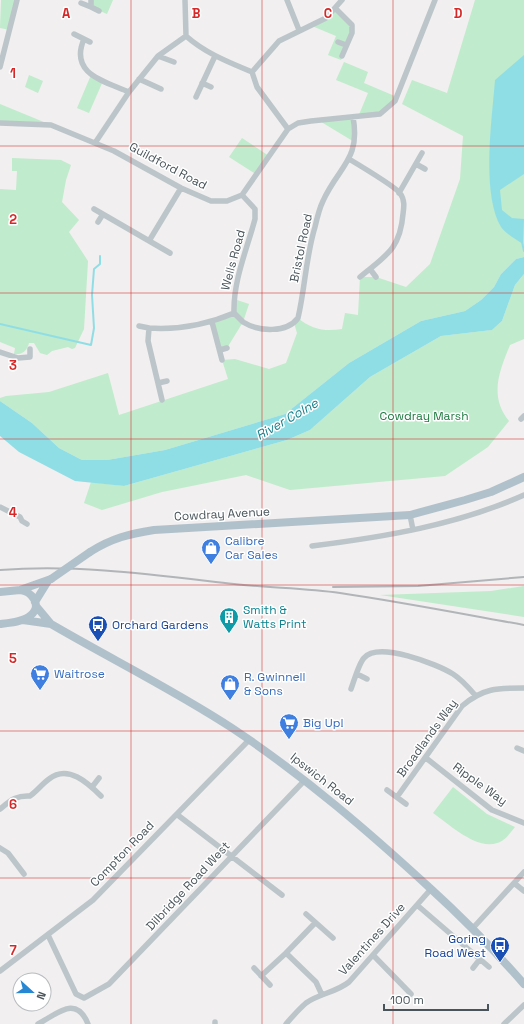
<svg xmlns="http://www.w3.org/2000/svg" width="524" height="1024" font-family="'Space Grotesk',sans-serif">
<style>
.green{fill:#c0ebcc}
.water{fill:#90dee5}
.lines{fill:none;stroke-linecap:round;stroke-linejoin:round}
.stream{stroke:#90dee5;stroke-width:2}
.street{stroke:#bbc5ca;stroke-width:5.5}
.primary{stroke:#b0c1cb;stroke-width:8}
.rail{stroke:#b1b5b8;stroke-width:2}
.primary-bridge{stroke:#b0c1cb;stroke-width:8}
.grid{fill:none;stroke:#d62828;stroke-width:1;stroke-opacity:0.55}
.labels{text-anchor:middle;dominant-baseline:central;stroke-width:3;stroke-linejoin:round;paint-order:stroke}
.street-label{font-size:12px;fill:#48545a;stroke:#fff}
.park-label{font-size:12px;fill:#1e7740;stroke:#fff}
.shop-label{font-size:12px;fill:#366cbe;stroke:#fff;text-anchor:start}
.culture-label{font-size:12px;fill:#0d838f;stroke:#fff;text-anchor:start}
.transit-label{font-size:12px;fill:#164399;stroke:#fff;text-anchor:start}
.water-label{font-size:13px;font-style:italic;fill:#167f8a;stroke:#fff}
.grid-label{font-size:13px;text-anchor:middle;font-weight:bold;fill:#d62828;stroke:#fff;stroke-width:3;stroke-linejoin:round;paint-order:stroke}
</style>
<rect width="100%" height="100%" fill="#f1efef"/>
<path class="green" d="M1,0h16l-7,30 -10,-2z
M91,0h22l-6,14 -16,-7z
M475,0h49v257l-8,2 -15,15 -7,13 -13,13 -16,11 -44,10 -72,42 -64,51 -120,36 -58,10h-25l-23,-12 -27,-25 -32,-22v-3l6,-2 43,-4 59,-19 11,42 109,-36 -6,-19 13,-1 34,10 17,-6 11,-30 -3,-10 4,-5c13,11 27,14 44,11l3,-16 13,2 2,-38h16l30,10 24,-23 30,-85 3,-43 -61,-32 10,-24 35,13z
M336,9l16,16v8l-11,27 -13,-5 8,-19 -24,-10z
M344,62l24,10 -4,11 33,14 -17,17 -22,3 10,-24 -32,-13z
M29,75l14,6 -5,12 -13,-6z
M91,75l12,6 -14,32 -12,-5z
M0,104l51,21 -51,-2z
M353,117l3,26 -38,-23z
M242,138l27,18 -12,19 -28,-18z
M12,158l49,2 10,5 -5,15 -4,22 17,18 -10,12 19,29 -4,68 -9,19 -3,1 -4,-2 -16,4 -5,4 -7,-2 -6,-10h-5c-2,8 -7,12 -15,11l1,-6 -15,-6v-153l16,1 1,-19h-5z
M524,274v65l-14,6c-11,27 -21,51 -1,76l-21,26 -43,29 -155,14 -44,-15 -84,17 -60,18 -18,-7 7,-21 33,4 163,-46 23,-10 60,-53 71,-41 51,-6 10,-9 13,-36z
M234,299l15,5 -6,18 -16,26 -7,2 -8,-28 22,-9z
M524,586v31l-144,-22 111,-4z
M453,787l34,27 28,13c-5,6 -10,14 -18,16 -21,7 -48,-19 -64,-30z"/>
<path class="water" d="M524,55v119l-24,16 2,20 10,8 12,1 -1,25c-7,-5 -17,-10 -22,-17 -20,-34 -9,-108 -6,-147z
M524,257v17l-9,11 -13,36 -10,9 -51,6 -71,41 -60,53 -23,10 -163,46 -49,-5 -56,-29 -19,-16v-35l32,22 27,25 23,12h25l58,-10 120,-36 64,-51 72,-42 44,-10 16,-11 13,-13 7,-13 15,-15z"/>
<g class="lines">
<path class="stream" d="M522,242l2,9
M0,324l91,21 3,-17 -2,-33 2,-26 6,-5v-8"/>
<path class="street" d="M91,0v7l8,4
M185,0l1,36c19,17 42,26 66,36l5,15 31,42
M287,0l12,30
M81,3l10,4
M336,9l16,16v8l-10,23
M74,34l10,5c-15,35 20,42 45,53l-34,51
M84,39l6,3
M338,42l8,3
M158,56l16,6
M0,67l17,-67
M252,72l27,-31 47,-23 16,-18
M139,79l22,10
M202,83l9,4
M129,92l29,-36 28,-20
M196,97l19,-41
M0,123l51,2 63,26 67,37 30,13h16l15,-6 46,-66 10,-6 13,-2 69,-7 15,-13 40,-101
M349,159c10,6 45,27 51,34 5,7 4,14 3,21 -3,36 -18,42 -43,63
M416,164l9,5
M399,193l23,-40
M94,209l76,44
M98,222l5,-8
M149,241l32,-53
M370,269l6,8
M234,313c3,3 6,6 9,9 16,10 44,11 55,-4 7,-30 8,-62 17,-91 2,-9 4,-18 8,-26 15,-34 38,-41 30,-84
M212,322l10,38
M139,326l10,2
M220,350l7,-2
M0,352l18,6 12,-1v-8
M158,383l9,-2
M162,400l-14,-59 1,-13c30,2 57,-3 85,-15 -1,-32 13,-64 21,-94v-10l-13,-14
M521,419l3,-3
M0,507l20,10 2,4 5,3
M410,515l3,15
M312,546c72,-9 145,-21 212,-51
M357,674l10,5
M351,689c3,-8 8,-26 13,-31 14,-17 73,6 89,16 8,5 16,14 22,21
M517,748l7,3
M426,758l66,52 32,13
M92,787l7,-9
M387,790l19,14
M397,797l65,-91c21,-18 35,-18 62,-18
M0,809c10,-8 16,-14 30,-13 7,-5 12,-12 19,-17 19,-15 39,4 52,17
M179,816l103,79
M0,848l8,5 16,21
M514,883l10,8
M417,905l72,62
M306,914l27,24
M473,928l51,-56
M48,935l28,59 8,4 25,-14 196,-204
M286,953l30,29 6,13
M373,955l38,39
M254,968l16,17
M473,968l7,-9
M0,971l93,-71 156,-160
M261,976l25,-23 29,-30
M215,1022v2
M38,1024c19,-10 38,-30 50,0
M286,1024c6,-7 13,-15 20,-21 14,-10 29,-10 43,-21l82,-93
M504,1024l20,-19"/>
<path class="primary" d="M90,552c22,-14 39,-18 64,-22l256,-15 55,-15 26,-8 33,-15
M0,592l20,-2 31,-11
M35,602l13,-21
M36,606l15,18c60,35 123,66 181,104 72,48 136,103 199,161 33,30 64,62 93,95
M23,620l28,4
M0,624c9,-1 24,-2 31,-9 12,-10 0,-24 -11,-25"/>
<path class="rail" d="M0,570c80,-6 156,5 234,14 35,4 71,4 106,9 61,9 123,21 184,32
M333,587l85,-1 106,-9"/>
<path class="primary-bridge" d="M51,579l39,-27"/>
</g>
<path class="grid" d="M131,0v1024M262,0v1024M393,0v1024M0,146h524M0,293h524M0,439h524M0,585h524M0,731h524M0,878h524"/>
<defs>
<symbol id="shop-pin" viewBox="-11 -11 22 30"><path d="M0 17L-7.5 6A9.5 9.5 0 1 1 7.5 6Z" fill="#3f7fe0" stroke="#fff"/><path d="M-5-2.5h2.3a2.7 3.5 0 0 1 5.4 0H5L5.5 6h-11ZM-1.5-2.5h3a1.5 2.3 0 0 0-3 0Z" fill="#fff"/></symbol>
<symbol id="building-pin" viewBox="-11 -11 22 30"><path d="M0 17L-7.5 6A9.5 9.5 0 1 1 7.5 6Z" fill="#0f9aa8" stroke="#fff"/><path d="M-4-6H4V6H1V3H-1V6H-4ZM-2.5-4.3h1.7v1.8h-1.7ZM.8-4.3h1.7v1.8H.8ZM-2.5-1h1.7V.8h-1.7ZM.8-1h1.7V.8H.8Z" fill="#fff"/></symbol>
<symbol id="bus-pin" viewBox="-11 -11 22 30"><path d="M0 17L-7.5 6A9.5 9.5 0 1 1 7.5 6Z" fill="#1a4fb4" stroke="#fff"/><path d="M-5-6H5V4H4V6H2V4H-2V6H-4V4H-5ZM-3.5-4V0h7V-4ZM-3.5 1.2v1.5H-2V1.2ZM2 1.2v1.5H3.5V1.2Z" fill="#fff"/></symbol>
<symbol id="supermarket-pin" viewBox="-11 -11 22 30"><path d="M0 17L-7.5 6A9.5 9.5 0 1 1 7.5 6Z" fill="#3f7fe0" stroke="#fff"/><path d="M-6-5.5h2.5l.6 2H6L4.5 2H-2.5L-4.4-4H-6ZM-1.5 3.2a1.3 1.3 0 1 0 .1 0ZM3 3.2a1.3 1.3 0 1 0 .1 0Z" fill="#fff"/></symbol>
</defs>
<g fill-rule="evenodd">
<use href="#shop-pin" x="200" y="537" width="22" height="30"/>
<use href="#building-pin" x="218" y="606" width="22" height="30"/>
<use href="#bus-pin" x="87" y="614" width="22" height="30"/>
<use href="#supermarket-pin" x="29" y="663" width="22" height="30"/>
<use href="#shop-pin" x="219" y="673" width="22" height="30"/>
<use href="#supermarket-pin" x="278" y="712" width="22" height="30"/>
<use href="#bus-pin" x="489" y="935" width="22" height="30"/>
</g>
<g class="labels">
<g class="street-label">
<text transform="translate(168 166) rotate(28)">Guildford Road</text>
<text transform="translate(301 248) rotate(-78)">Bristol Road</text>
<text transform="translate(233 260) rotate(-75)">Wells Road</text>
<text transform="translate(222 514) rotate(-3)">Cowdray Avenue</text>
<text transform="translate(427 738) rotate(-54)">Broadlands Way</text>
<text transform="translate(322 779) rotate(38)">Ipswich Road</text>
<text transform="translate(480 784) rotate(36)">Ripple Way</text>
<text transform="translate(122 854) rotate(-46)">Compton Road</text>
<text transform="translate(188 886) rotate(-47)">Dilbridge Road West</text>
<text transform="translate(372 939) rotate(-48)">Valentines Drive</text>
</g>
<g class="park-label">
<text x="424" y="416">Cowdray Marsh</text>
</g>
<g class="shop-label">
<text x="225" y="541">Calibre<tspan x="225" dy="14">Car Sales</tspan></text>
<text x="54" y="674">Waitrose</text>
<text x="244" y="677">R. Gwinnell<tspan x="244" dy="14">&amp; Sons</tspan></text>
<text x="303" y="723">Big Up!</text>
</g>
<g class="culture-label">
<text x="243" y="610">Smith &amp;<tspan x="243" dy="14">Watts Print</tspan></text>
</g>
<g class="transit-label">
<text x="112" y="625">Orchard Gardens</text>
<text x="486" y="939" text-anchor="end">Goring<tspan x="486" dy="14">Road West</tspan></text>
</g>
<g class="water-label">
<text transform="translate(287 419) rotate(-30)">River Colne</text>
</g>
</g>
<g class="grid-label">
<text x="66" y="18">A</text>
<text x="196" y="18">B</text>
<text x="328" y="18">C</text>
<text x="458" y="18">D</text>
<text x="13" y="78">1</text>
<text x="13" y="224">2</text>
<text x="13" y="370">3</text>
<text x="13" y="517">4</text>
<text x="13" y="663">5</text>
<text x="13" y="809">6</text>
<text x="13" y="955">7</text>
</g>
<g transform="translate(32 992) rotate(111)"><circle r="19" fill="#ffffff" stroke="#b6bbbd"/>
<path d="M0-3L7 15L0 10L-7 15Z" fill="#2787d3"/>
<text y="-6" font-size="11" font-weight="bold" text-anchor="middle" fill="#48545a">N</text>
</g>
<path d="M384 1004v6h104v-6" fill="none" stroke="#48545a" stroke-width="2"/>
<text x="390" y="1004" font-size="12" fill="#48545a" stroke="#ffffff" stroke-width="3" paint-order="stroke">100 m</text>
</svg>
